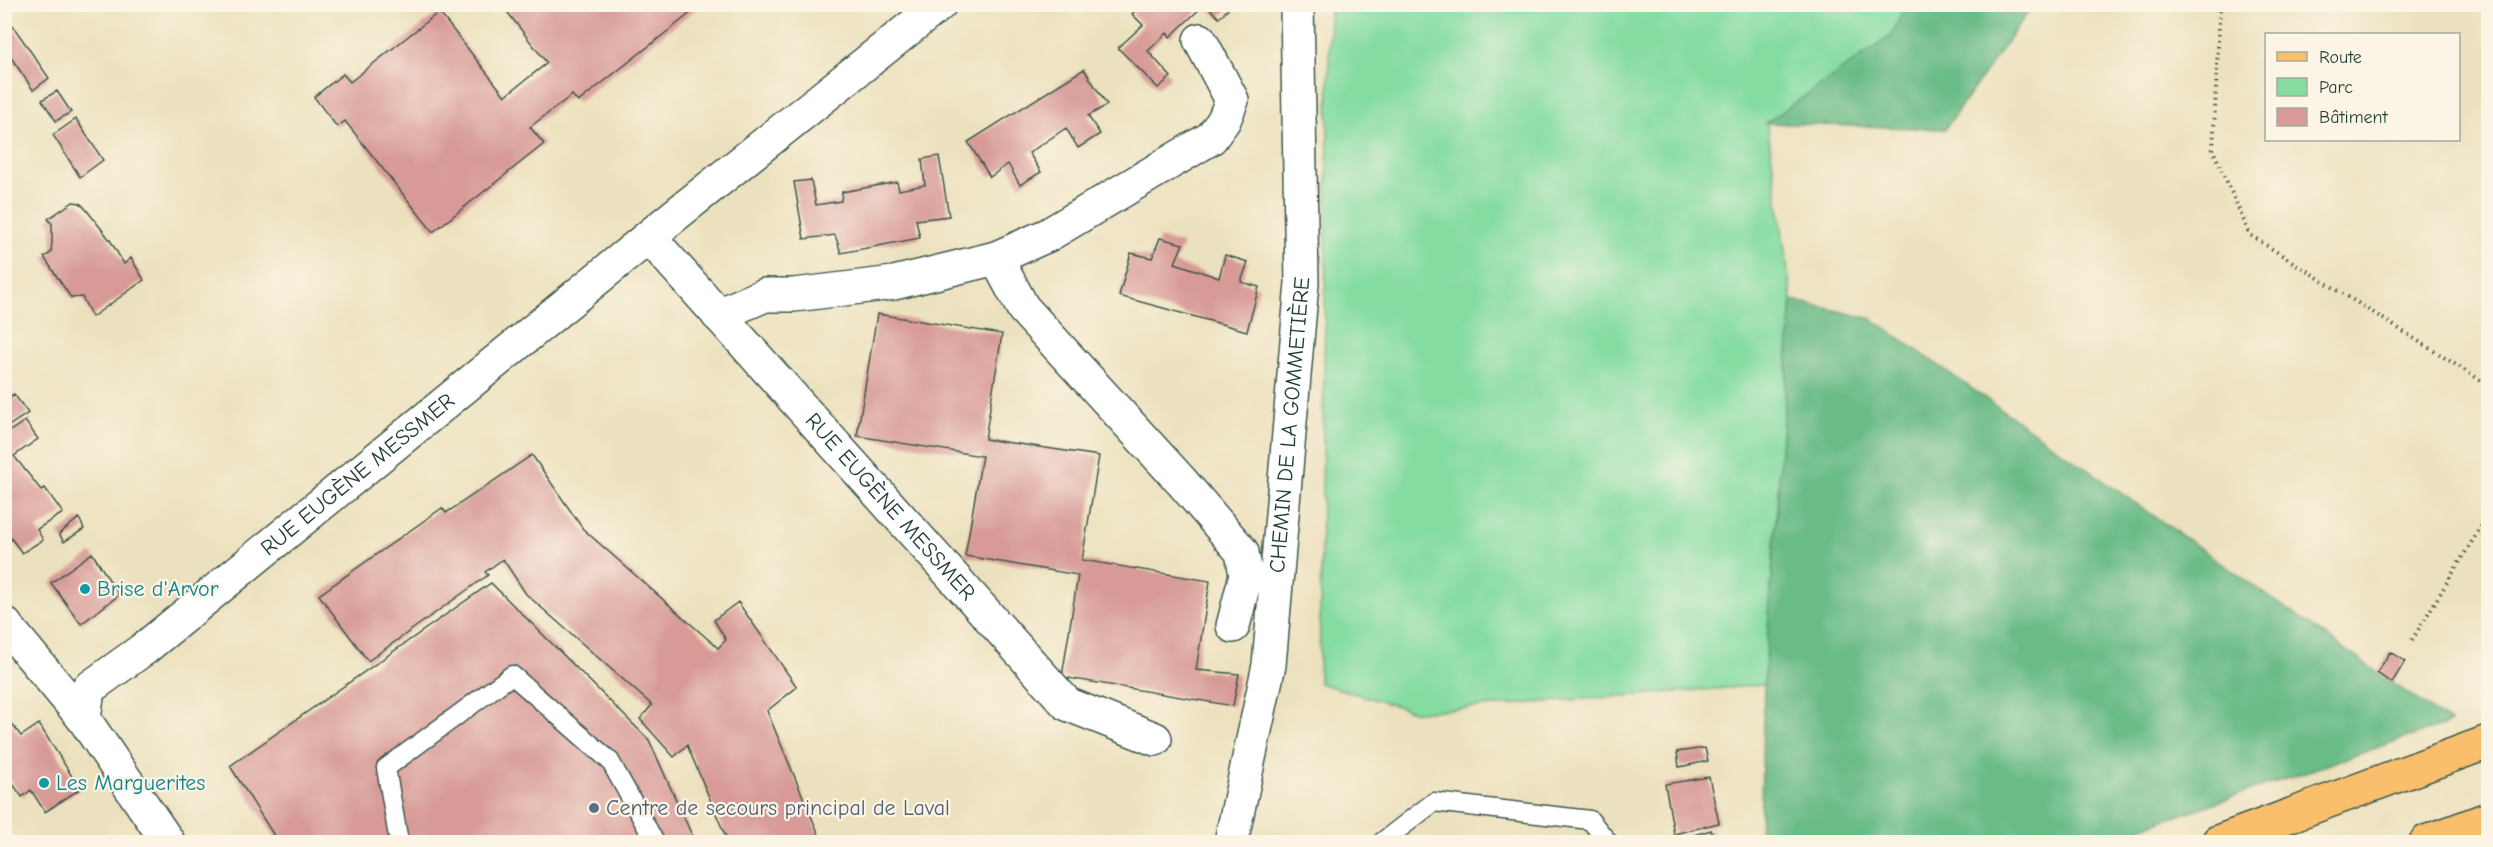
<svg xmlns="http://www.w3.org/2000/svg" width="2493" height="847" font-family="'Comic Neue',sans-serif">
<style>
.green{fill:#84dca1;stroke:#528c6a;stroke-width:1.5}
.forest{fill:#6bbc87;stroke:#457c5e;stroke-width:1.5}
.building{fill:#d79a96}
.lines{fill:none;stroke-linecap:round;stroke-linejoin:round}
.lane-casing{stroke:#3e5649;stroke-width:21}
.street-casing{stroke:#3e5649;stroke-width:36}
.primary-casing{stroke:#3e5649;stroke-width:36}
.path{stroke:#3e5649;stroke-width:4;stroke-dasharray:1.5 4.5;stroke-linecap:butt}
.lane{stroke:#fff;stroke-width:18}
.street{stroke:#fff;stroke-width:33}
.primary{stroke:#f9bf6d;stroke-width:33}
.culture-dot{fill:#0f9aa8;stroke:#fcf5e5;stroke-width:2}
.service-dot{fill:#5c6f8a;stroke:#fcf5e5;stroke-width:2}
.labels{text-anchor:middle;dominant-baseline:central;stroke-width:4.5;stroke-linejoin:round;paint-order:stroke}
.street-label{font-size:22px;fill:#1f3d34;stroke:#fcf5e5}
.culture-label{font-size:22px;fill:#0d838f;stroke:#fcf5e5;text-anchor:start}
.service-label{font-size:22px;fill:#4e5e75;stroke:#fcf5e5;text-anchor:start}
</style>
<rect width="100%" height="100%" fill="#fcf5e5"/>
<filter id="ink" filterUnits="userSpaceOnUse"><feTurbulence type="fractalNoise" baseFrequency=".0167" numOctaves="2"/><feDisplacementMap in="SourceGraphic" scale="12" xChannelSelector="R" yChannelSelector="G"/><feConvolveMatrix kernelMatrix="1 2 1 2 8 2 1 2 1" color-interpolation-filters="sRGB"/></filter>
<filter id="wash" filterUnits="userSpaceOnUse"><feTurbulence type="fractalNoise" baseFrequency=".008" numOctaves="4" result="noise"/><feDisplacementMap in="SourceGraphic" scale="24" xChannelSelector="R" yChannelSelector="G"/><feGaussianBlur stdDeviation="1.35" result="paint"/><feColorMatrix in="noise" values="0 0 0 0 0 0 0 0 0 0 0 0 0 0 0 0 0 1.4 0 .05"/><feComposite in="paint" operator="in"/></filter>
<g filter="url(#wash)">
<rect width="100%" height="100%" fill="#ece1be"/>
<path class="green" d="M1330,5h576l-15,31 -124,88 25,176 -28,385 -347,27 -98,-29z"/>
<path class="forest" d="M1906,5h127l-88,124 -179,-6 125,-87z
M1792,300l80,19 578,404 -350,119h-340l4,-157z"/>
<g id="blocks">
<path class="building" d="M501,4h201l-124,98 -6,-7 -42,32 14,17 -111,88 -88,-111 -8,6 -23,-30 29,-23 7,8 89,-70 66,84 42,-33z
M1142,4h63l-35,33 -3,-4 -19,18 23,26 -13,11 -40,-40 25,-23 -11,-11z
M1205,4h28l-14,14z
M4,13l45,65 -16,12 -29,-43z
M1084,69l23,36 -19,11 12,18 -22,14 -12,-20 -37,25 12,19 -21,13 -12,-21 -18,13 -22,-35z
M57,91l14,21 -15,9 -14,-21z
M76,119l27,41 -23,17 -27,-42z
M939,156l10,60 -33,4 4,18 -79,15 -6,-18 -31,4 -10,-57 17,-2 5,25 25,-4 1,-9 55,-10 2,8 26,-5 -3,-26z
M73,202l7,1 5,5 25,32 14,24 7,-6 13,22 -52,37 -10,-20 -11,1 -27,-41 7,-4 1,-12v-17l-4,-5z
M1160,238l23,6 -8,19 44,15 6,-23 23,7 -7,20 18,5 -12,44 -128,-35 12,-43 21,5z
M877,314l125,20 -17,105 114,17 -17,104 128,21 -14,89 43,4 -6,32 -171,-29 16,-102 -113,-19 17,-100 -125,-20z
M14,394l14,19 -24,16v-29z
M25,421l13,18 -24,17 27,34 4,-2 18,25 -26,16 6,11 -21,13 -18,-24v-94z
M532,455l51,74 135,119 8,-8 -12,-20 24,-18 59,85 -30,24 55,131h-94l-41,-97 -13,12 -34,-38 12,-14 -126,-111 -23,-35 -18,13 3,3 -120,86 -49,-66 123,-87 4,5z
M79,518l5,11 -20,13 -5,-8z
M92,553l27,42 -38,29 -30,-41z
M491,583l158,157 46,102h-417l-48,-76z
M2390,652l15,9 -13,22 -15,-10z
M4,714l17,22 18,-12 41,65 -35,23 -14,-22 -9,7 -14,-20 -4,2z
M1705,748l3,13 -29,6 -2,-15z
M1709,777l10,46 -45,11 -9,-50z
M1711,830l4,12h-34l-1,-3z"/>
</g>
</g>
<g filter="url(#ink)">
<use href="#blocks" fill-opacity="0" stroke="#3e5649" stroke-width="1.5"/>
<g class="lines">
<defs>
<path id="lane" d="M399,842l-13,-74 126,-93 98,86 45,81
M1382,842l52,-40 156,18 18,22"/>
<g id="street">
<path id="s1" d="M649,237l418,467 88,35"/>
<path d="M996,258l27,50 159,174 60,70 4,23 -13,51"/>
<path d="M718,315l47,-20h29l100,-12 102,-25 52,-23 163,-97 13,-18 8,-20 -32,-60"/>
<path d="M4,623l80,96 84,123"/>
<path id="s2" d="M84,719l4,-30 57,-41 529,-432 266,-212"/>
<path id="s3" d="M1231,842l38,-177 33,-382 -5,-279"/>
</g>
<path id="primary" d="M2218,842l270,-100
M2426,842l62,-23"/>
</defs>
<use href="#lane" class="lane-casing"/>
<use href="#street" class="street-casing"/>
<use href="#primary" class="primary-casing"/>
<path class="path" d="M2220,4l-7,146 37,85 238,150
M2412,640l76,-125"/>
<use href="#lane" class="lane"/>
<use href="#street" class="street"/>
<use href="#primary" class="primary"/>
</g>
</g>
<g class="culture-dot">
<circle cx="85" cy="589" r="6"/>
<circle cx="44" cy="783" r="6"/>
</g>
<circle class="service-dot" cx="594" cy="808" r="6"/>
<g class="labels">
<g class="street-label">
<text stroke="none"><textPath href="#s3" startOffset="422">CHEMIN DE LA GOMMETIÈRE</textPath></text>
<text stroke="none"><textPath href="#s2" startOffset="375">RUE EUGÈNE MESSMER</textPath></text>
<text stroke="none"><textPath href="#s1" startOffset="362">RUE EUGÈNE MESSMER</textPath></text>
</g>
<g class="culture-label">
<text x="97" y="589">Brise d'Arvor</text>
<text x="56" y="783">Les Marguerites</text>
</g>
<g class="service-label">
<text x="606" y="808">Centre de secours principal de Laval</text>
</g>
</g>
<rect width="2493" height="847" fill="none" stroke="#fcf5e5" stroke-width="24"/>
<rect x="2265" y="33" width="195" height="108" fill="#fcf5e5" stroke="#a4ab9e" stroke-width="1.5"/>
<rect x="2277" y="52" width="30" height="9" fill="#f9bf6d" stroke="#a4ab9e" stroke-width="1.5"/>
<text x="2319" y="63" font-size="18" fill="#1f3d34">Route</text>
<rect x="2277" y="78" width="30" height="18" fill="#84dca1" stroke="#a4ab9e" stroke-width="1.5"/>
<text x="2319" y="93" font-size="18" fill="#1f3d34">Parc</text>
<rect x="2277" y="108" width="30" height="18" fill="#d79a96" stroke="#a4ab9e" stroke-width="1.5"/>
<text x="2319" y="123" font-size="18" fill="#1f3d34">Bâtiment</text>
</svg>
